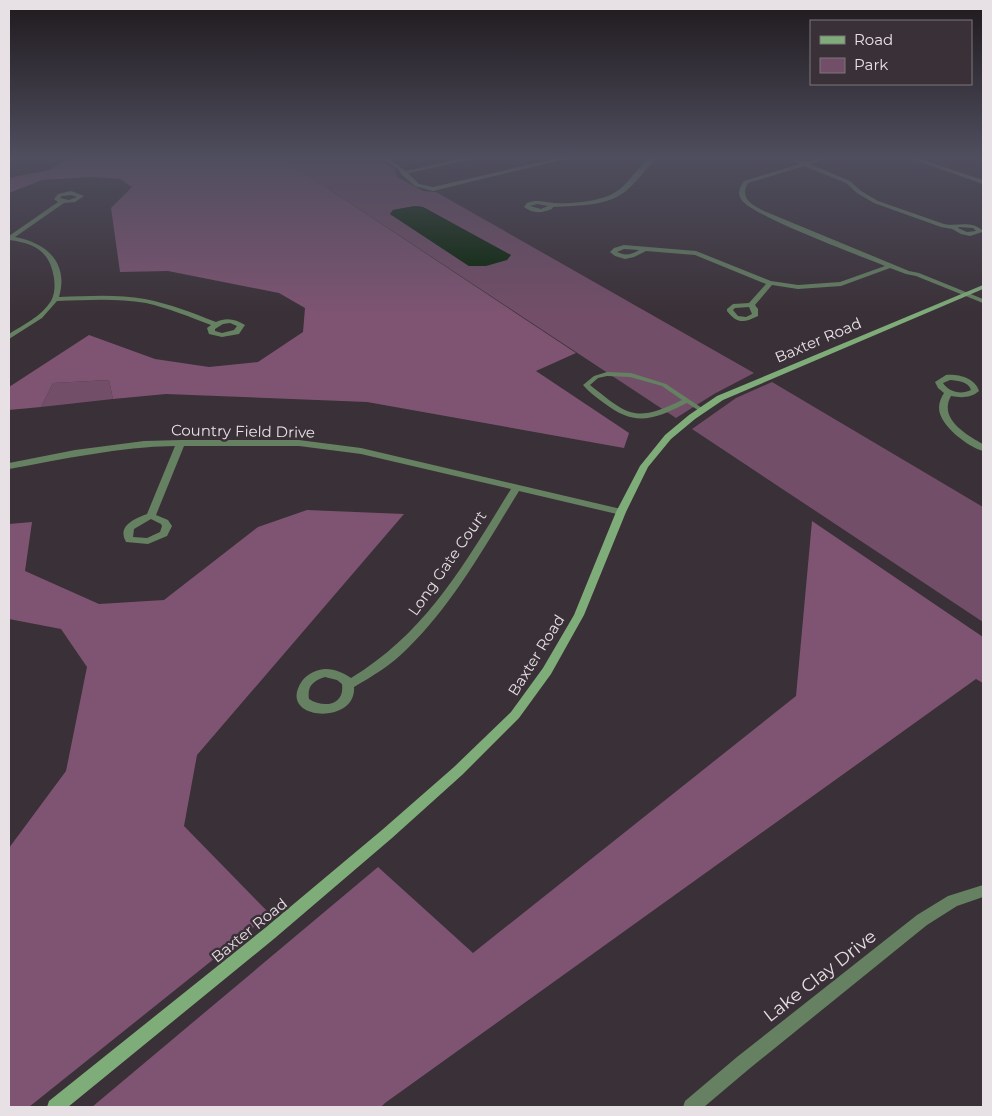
<svg xmlns="http://www.w3.org/2000/svg" width="992" height="1116" font-family="Montserrat,sans-serif">
<style>
.green{fill:#734e68;fill-rule:evenodd}
.forest{fill:#7e5472}
.water{fill:#042302}
.lines{fill:none;stroke-linecap:round;stroke-linejoin:round}
.lane{fill:#658161;fill-rule:evenodd}
.street{fill:#658161;fill-rule:evenodd}
.secondary{fill:#7fad79;fill-rule:evenodd}
.labels{text-anchor:middle;dominant-baseline:central;stroke-width:5;stroke-linejoin:round;paint-order:stroke}
.street-label{font-size:15px;fill:#e7e1e5;stroke:#3a3037}
.near-street-label{font-size:18px;fill:#e7e1e5;stroke:#3a3037}
</style>
<rect width="100%" height="100%" fill="#3a3037"/>
<path class="green" d="M282,158h96l17,11 2,8 26,14 13,1 318,181 -40,21 -38,24zM415,206l8,1 87,48 -41,11 -79,-52 3,-4z
M109,380l4,19 -72,8 12,-24z
M772,382l211,125v115l-291,-193 44,-31z"/>
<path class="forest" d="M67,158h215l294,195 -40,18 93,62 -5,15 -257,-46 -201,-8 -53,5 -4,-19 -56,3 -12,24 -32,3v-23l80,-52 66,24 54,8 49,-5 45,-30 2,-24 -26,-15 -111,-22 -48,1 -9,-64 21,-21 -12,-8 -28,-2 -50,3 -33,13v-15l40,-8 18,-10z
M307,510l97,4 -207,241 -13,71 86,88 -241,193h-20v-259l57,-77 21,-104 -26,-38 -52,-10v-95l23,-2 -7,49 74,33 65,-4 94,-73z
M812,521l171,116v46l-7,-4 -591,424 -4,4h-289l286,-240 95,86 323,-257z"/>
<path class="water" d="M415,206l8,1 88,48 -4,5 -21,6h-17l-79,-52 3,-4z"/>
<g class="lines">
<path class="lane" d="M607,372l24,1 35,11 39,26 -4,2 -14,-9c-34,17 -52,24 -83,0 -8,-6 -15,-11 -21,-18l11,-9zM607,376l23,1 32,9 20,14c-47,23 -53,16 -92,-15l8,-7z"/>
<path class="street" d="M9,158h5l-5,4z
M380,158h7l19,13 59,-13h12l-69,15 11,11 14,3 125,-29h11l-136,33 -18,-5 -14,-12 -3,-5z
M651,158h7c-13,10 -18,21 -30,31 -19,18 -50,16 -75,18l-1,2c-10,4 -19,5 -28,-2l3,-4c10,-4 17,-1 27,0 16,1 38,-1 54,-7 19,-7 26,-27 43,-38zM537,204l11,2 -7,3 -11,-3z
M787,158c7,0 11,4 17,4 5,0 15,-4 22,-4l-16,6 40,17 11,10 17,10 66,23c14,3 25,-4 38,6v2l-12,4 -9,-2 -9,-5 -11,-2 -67,-24 -17,-10 -11,-10 -42,-17 -56,17c-9,15 4,22 16,28l145,60 10,2 64,26v4l-67,-27 -10,-2 -16,-6 -49,18 -43,3 -26,-4 -17,20 3,4v7c-14,7 -21,8 -31,-5v-2l6,-5 16,-1 17,-19 -71,-29 -49,-4 -12,6 -9,2 -10,-3 -5,-4 4,-4 10,-3 72,6 75,30 27,4 42,-3 45,-16c-24,-10 -136,-51 -144,-67 -4,-7 -1,-12 3,-18l56,-17zM959,227l14,1 3,3 -9,1 -9,-4zM624,249l15,1c-8,5 -14,6 -22,2zM749,307l3,7 -6,3 -8,-1 -5,-6 2,-2z
M909,158h8l66,22v4z
M71,191l13,5 -9,6 -11,1 -49,34c32,6 54,26 44,60 29,-1 58,-3 86,2 25,5 48,14 71,23 10,-5 20,-3 29,3l-6,9 -17,3 -13,-3 -2,-6 4,-3c-21,-8 -43,-17 -65,-22 -29,-5 -59,-3 -89,-2l-15,17 -33,21v-5c14,-9 33,-18 42,-33 4,-7 4,-16 3,-23 -4,-27 -20,-35 -45,-38v-4l49,-34 -4,-3 4,-5zM71,195l6,2 -8,3 -9,-2 2,-2zM230,323l7,3 -3,4 -12,3 -7,-2v-2l8,-5z
M946,375c13,-1 29,3 33,16 -8,7 -18,7 -28,5 -13,23 16,39 32,48v7c-15,-4 -44,-26 -44,-43 0,-6 2,-10 5,-15l-6,-5 -3,-6zM950,380c8,1 18,1 21,10 -10,5 -22,2 -28,-7z
M181,440h118l62,8 260,61 5,3 -5,3 -102,-24c-34,55 -66,113 -112,158 -16,16 -34,27 -53,38 3,39 -79,34 -52,-6 5,-7 15,-12 24,-12 9,0 18,4 25,9 76,-46 114,-115 160,-189l-150,-35 -62,-8h-115l-28,69 12,5 4,6 -5,10 -19,8 -22,-2c-9,-16 8,-23 21,-28l28,-68c-56,1 -111,13 -166,23v-6l66,-13 69,-9zM151,519l10,5 1,2 -2,6 -13,6 -14,-1 1,-8zM325,677l12,3 5,4c3,22 -19,24 -33,15 -2,-13 4,-18 16,-22z
M983,885v12l-26,9 -30,19 -178,144 -45,38h-21l2,-6 52,-44 180,-142 31,-19z"/>
<path class="secondary" d="M983,285v4l-260,111 -28,19 -24,20 -23,28 -22,45 -42,103 -33,59 -32,44 -57,57 -70,63 -117,100 -207,169h-21l2,-6 216,-173 117,-98 72,-63 57,-55 32,-44 31,-53 42,-103 24,-46 25,-31 24,-20 28,-19z"/>
</g>
<linearGradient id="sky" x2="0" y2="1"><stop stop-color="#201a1e"/><stop offset="0.5" stop-color="#4f4e5e"/><stop offset="1" stop-color="#4f4e5e" stop-opacity="0"/></linearGradient>
<rect width="992" height="315" fill="url(#sky)"/>
<g class="labels">
<g class="street-label">
<text transform="translate(818 340) rotate(-23)">Baxter Road</text>
<text transform="translate(243 431) rotate(1)">Country Field Drive</text>
<text transform="translate(447 563) rotate(-55)">Long Gate Court</text>
<text transform="translate(536 655) rotate(-58)">Baxter Road</text>
<text transform="translate(249 930) rotate(-39)">Baxter Road</text>
</g>
<g class="near-street-label">
<text transform="translate(820 976) rotate(-38)">Lake Clay Drive</text>
</g>
</g>
<rect width="992" height="1116" fill="none" stroke="#e7e1e5" stroke-width="20"/>
<rect x="810" y="20" width="162" height="65" fill="#3a3037" stroke="#7f777d"/>
<rect x="820" y="36" width="25" height="8" fill="#7fad79" stroke="#7f777d"/>
<text x="854" y="45" font-size="15" fill="#e7e1e5">Road</text>
<rect x="820" y="58" width="25" height="15" fill="#734e68" stroke="#7f777d"/>
<text x="854" y="70" font-size="15" fill="#e7e1e5">Park</text>
</svg>
